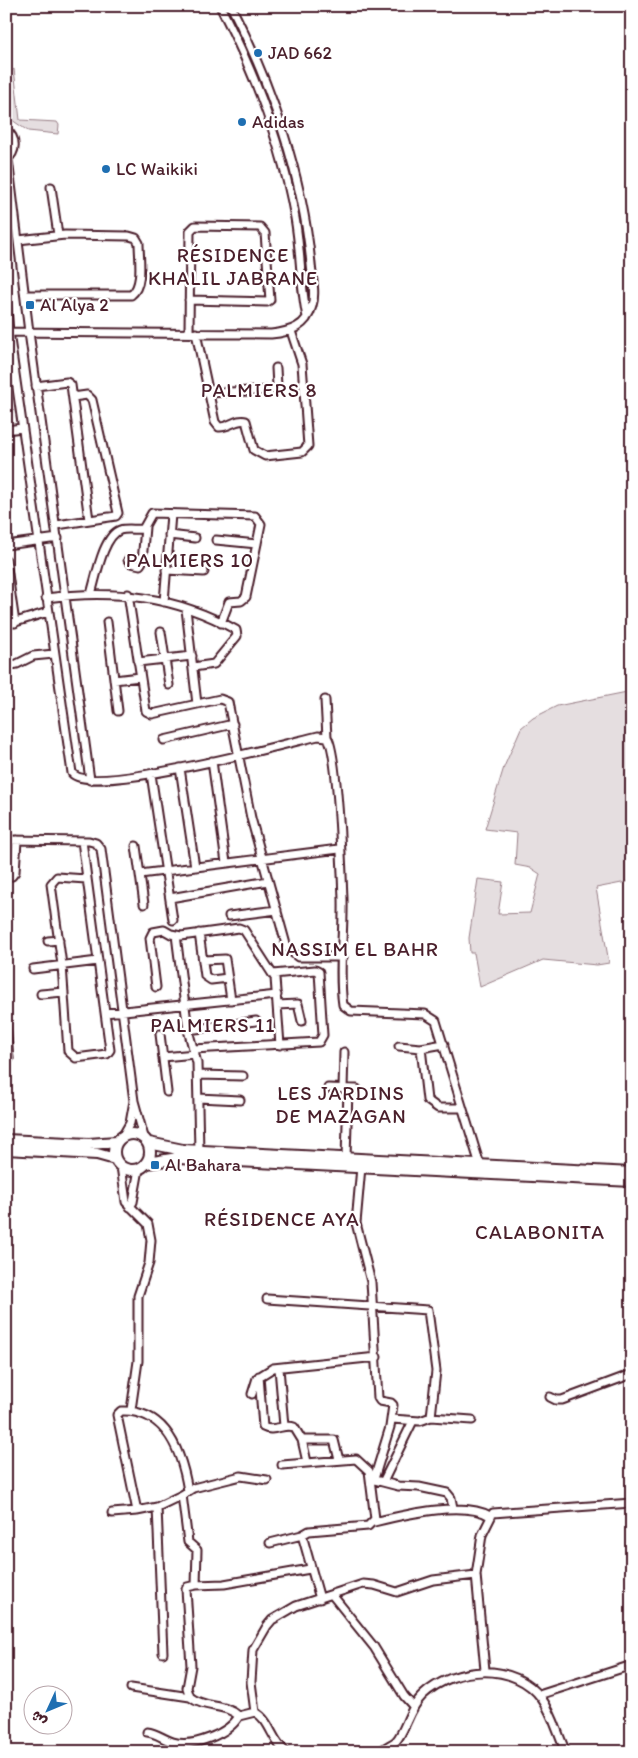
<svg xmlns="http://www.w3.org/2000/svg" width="638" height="1758" font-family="Itim,'Playpen Sans Arabic',sans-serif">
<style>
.green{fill:#e5dee0;stroke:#987e86}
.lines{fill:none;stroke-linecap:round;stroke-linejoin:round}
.street-casing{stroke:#4a1f2b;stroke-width:11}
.secondary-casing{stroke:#4a1f2b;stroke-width:14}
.street{stroke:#fff;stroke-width:7}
.secondary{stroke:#fff;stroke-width:10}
.poi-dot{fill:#1f6fb2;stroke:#fff;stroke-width:2}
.labels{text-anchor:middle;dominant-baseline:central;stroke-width:4.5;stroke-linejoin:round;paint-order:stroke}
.poi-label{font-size:18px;fill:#4a1f2b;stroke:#fff;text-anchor:start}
.quarter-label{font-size:20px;letter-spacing:1px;fill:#4a1f2b;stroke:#fff}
</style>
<rect width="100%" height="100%" fill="#fff"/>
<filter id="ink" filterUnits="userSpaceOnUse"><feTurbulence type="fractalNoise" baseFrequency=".02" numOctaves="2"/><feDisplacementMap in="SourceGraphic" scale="10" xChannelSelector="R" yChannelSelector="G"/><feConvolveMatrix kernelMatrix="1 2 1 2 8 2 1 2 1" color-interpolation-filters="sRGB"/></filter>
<g filter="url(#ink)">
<path class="green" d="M14,69l6,51 37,2 2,3 -1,9 -30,-3 -16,-11 -5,-22 -1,-23z
M632,691v190l-36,7 13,75 -12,2 -54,-5 -63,27 -6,-34h-4l-1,-15 9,-59 25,3 -5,32 32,-1 10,-39 -9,-6 -16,-3 2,-32 -32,-4 19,-62 17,-39 12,-10 24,-12z"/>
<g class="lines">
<defs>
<path id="street" d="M220,6c34,66 62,138 75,212 6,33 5,67 12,99
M6,130c11,8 11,22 0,30
M8,159l21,173 61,448
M51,187l7,48
M18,240l47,-5 64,1 7,2 3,5c0,15 5,43 -8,52h-106
M6,297l3,35 63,441c19,24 212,-29 246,-37l9,1c11,12 15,138 16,162 1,34 -5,72 0,106l8,6 74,3 11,7 44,144
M6,332l265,2c19,-2 36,-7 41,-28 4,-12 0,-29 -1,-42 -8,-87 -40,-180 -80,-258
M189,333l1,-102 5,-5 65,1 5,6 5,67 -3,2 -78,-2
M196,333l19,89 4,5c9,1 18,-9 27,-6l8,29 11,6 37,-4 6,-6 -6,-82 -11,-33
M36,386l31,-4 4,3 18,135
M207,393l66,-3 4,-4 -1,-18
M6,430l16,-2
M57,525l59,-9 2,-3 -26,-113 -5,-5 -14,2
M169,535l26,3
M216,540l41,4
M6,545l52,-7
M6,560l9,63
M128,560l3,3 9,2 2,-3 3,-35
M166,570l38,2
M91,594c5,-16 12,-58 29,-64 7,-2 16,0 23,-1l9,-16 103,3 6,8 -15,73 -5,4 -12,1 -8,21
M128,594l18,117 6,3 68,-15 8,3 23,116 36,130 11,9h45
M46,598c67,-9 130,-2 190,32l1,6 -23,28 -21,3
M164,602l7,-88
M186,609l11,95
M107,622l11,89
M6,625l42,-13
M161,632l8,53
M138,662l54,-6
M6,666l11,-2 16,-8 21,-2
M114,680l26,-3
M325,700l2,37
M164,740l69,-16
M212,761l14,102
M180,768l15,99
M151,774l22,146
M6,840l83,1 7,2 5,6 33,252 10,36
M82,841l28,209 -3,4 -31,4 -8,-7 -6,-86 -11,-81 6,-7 29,2
M136,846l8,58
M140,874l199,-25
M6,877l6,-1 3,-4 2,-32
M170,898l98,-17
M229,916l48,-6
M199,933l6,43 6,4 17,-2
M176,935l12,95 9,33 2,88
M48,941l11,-1
M203,960l22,-1 6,41
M33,969l65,-8
M156,987l-6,-49 3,-6 11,-2 7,4 10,2 58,-8 5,2 31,48 5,67
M41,994l23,-2
M277,1005l21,-1 4,17
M105,1013l172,-18
M6,1024l3,35 -3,5
M188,1030l68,-9
M160,1034l7,58
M399,1046l22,2 23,-4
M421,1048l6,52 11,8h24
M193,1049l126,-7 4,-7 -4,-63 -4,-2 -42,4
M163,1057l32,-3
M198,1075l45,1
M328,1088l29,1
M343,1089l1,-37
M198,1098l42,2
M122,1137l8,-14 4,-22
M346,1158l2,-69
M121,1166l5,36 22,22 3,16 -2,23 -11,33v65l-7,49
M361,1167l-5,56 15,59 7,116 2,3 11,2 2,2 -3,22 -16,52
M130,1207l3,-5 6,-33
M267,1299l161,11 8,61 -5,46
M279,1368l5,58
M259,1376l4,51c10,6 21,-4 31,0l8,13 5,22
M252,1394l5,-16 16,-10 104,-11
M550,1397l6,3h6l70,-26
M392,1419l28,2 11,-4 41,3
M302,1440h32l5,20
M371,1479l27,7 21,1 28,6 4,5 2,10
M384,1480l29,-59
M182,1495l6,47 9,8 -1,35 -9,2 -1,2 5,77 -4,22 3,9c15,12 35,6 49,19
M157,1507l6,146
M137,1511l-20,-96 4,-4c46,-2 61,42 67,80
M112,1513l25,-2 20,-4 25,-12 11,-7 48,-12 26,4
M374,1522c29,-7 90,-22 116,-6
M302,1535l18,64
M270,1543l32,-8 7,-4 59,-5 7,-7 -6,-48 -13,-12 -74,6
M476,1575l9,95
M196,1585l28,-1 86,-15
M333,1596l41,51 30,49 9,10
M131,1688l59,9
M539,1695l93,-30
M255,1712l-4,-30 2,-32 14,-24 5,-6 24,-14 67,-22 11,1 23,7 36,-12 43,-5 6,-40 11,-22 139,-10
M147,1732c10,1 16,7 26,10 19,6 56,-8 66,-26l16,-4c16,9 16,28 31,40
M380,1752c5,-5 11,-7 16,-11 9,-9 13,-33 27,-46 31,-29 92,-34 119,4 11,15 16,36 24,53"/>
<path id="secondary" d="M114 1152a18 18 0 1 1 36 0a18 18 0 1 1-36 0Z
M6,1140l83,4 27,-2
M149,1143l34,7 449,23
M6,1149l91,5 18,5
M147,1163l31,-5 454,23"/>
</defs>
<use href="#street" class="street-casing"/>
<use href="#secondary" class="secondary-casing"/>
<use href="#street" class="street"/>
<use href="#secondary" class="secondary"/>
</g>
</g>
<g class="poi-dot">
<circle cx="258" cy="53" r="5"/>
<circle cx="242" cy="122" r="5"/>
<circle cx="106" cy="169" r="5"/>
<rect x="25" y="300" width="10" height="10" rx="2.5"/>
<rect x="150" y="1160" width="10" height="10" rx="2.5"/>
</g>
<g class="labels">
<g class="poi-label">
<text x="268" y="53">JAD 662</text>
<text x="252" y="122">Adidas</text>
<text x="116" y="169">LC Waikiki</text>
<text x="40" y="305">Al Alya 2</text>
<text x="165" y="1165">Al Bahara</text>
</g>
<g class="quarter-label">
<text x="233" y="255">RÉSIDENCE<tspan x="233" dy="23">KHALIL JABRANE</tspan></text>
<text x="259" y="390">PALMIERS 8</text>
<text x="190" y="560">PALMIERS 10</text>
<text x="355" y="949">NASSIM EL BAHR</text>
<text x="213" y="1025">PALMIERS 11</text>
<text x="341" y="1093">LES JARDINS<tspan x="341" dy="23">DE MAZAGAN</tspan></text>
<text x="282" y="1219">RÉSIDENCE AYA</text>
<text x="540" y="1232">CALABONITA</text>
</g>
</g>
<rect width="638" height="1758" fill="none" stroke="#fff" stroke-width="25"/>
<rect x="12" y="12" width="613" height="1733" fill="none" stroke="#4a1f2b" stroke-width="2" filter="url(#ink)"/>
<g transform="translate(48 1710) rotate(226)"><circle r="24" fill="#ffffff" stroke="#b7a5aa"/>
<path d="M0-4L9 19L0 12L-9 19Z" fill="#1f6fb2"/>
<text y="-8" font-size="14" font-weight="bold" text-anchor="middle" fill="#4a1f2b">ش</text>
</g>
</svg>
